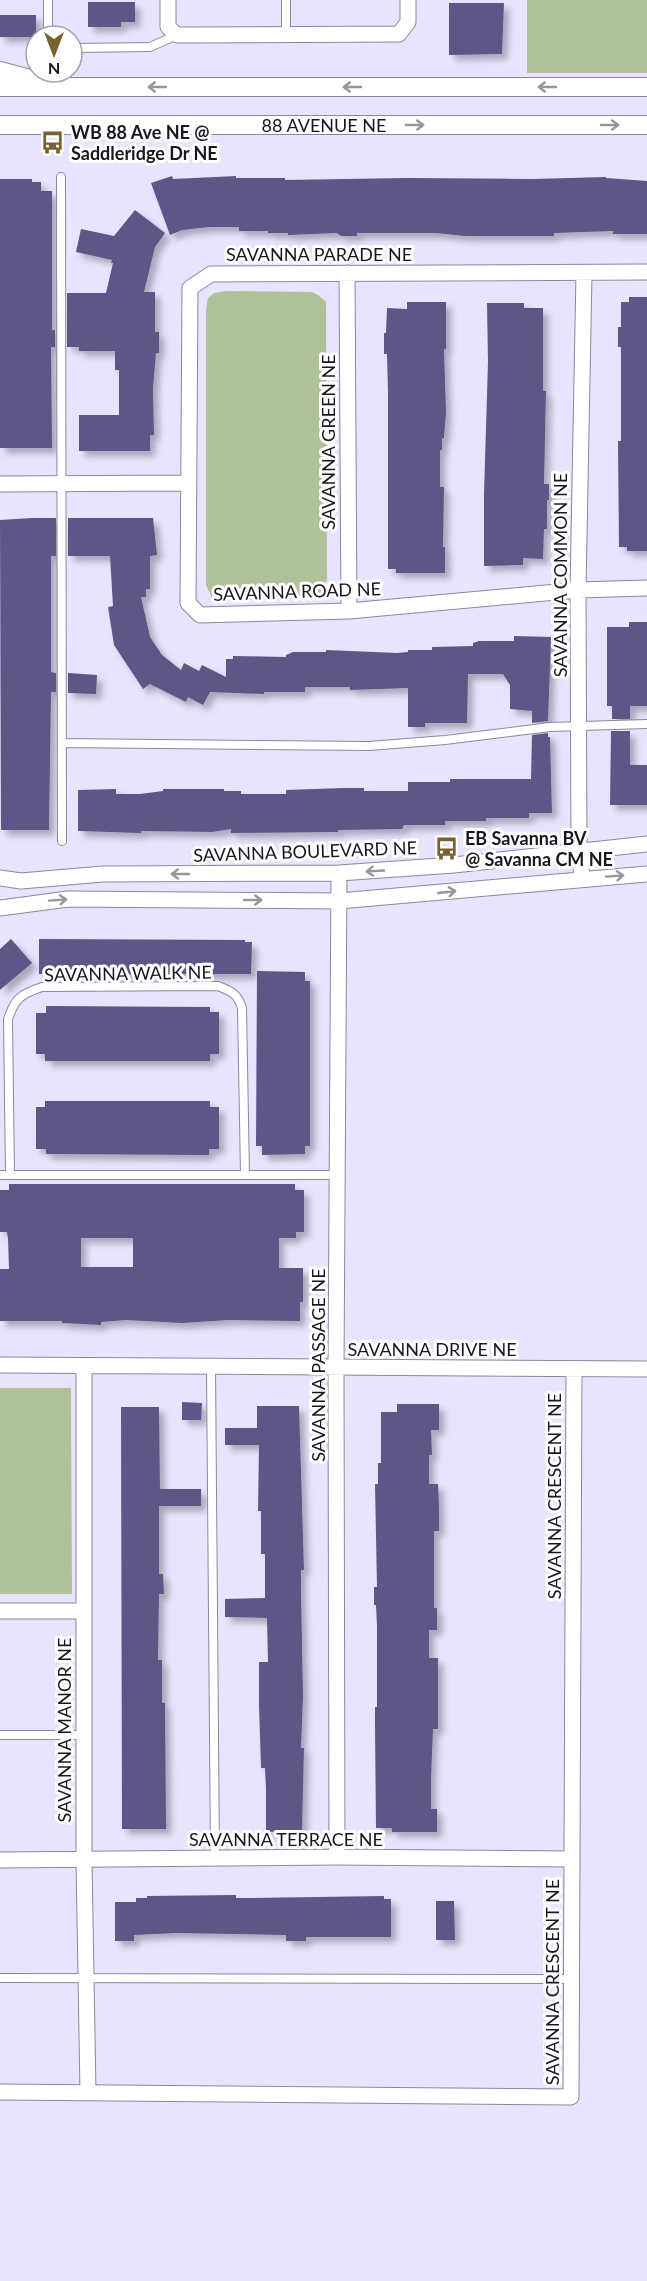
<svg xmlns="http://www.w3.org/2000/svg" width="647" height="2281" font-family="Lato,sans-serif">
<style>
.green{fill:#afc199}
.building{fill:#615487;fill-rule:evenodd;filter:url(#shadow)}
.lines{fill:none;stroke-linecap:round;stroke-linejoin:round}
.service-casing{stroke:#8c86a2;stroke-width:10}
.minor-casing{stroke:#8c86a2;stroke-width:17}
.tertiary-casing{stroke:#8c86a2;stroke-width:20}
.service{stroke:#fff;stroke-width:8}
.minor{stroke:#fff;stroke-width:15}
.tertiary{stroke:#fff;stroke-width:18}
.oneway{stroke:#97969b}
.labels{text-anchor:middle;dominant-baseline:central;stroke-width:6;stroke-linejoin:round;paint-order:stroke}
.street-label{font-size:18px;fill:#181620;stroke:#fff}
.poi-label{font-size:18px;font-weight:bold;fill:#181620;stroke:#fff;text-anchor:start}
</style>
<defs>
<filter id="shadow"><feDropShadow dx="5.5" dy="5.5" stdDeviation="3" flood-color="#0004"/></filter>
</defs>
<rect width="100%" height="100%" fill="#e9e4fd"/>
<path class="green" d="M527,0h120v73h-120z
M227,291l85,1 6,3 8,7 1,278 -8,18 -106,2 -7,-15v-276l2,-11 6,-5z
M0,1388h71l1,206h-72z"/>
<path class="building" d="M88,2h47v20h-14v5h-33z
M449,3h55l-2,51 -53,1z
M0,15h36v22h-36z
M172,176l1,3 63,-3v2h49v2l122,-2 127,1 72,-2v1l41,3v53h-34v-3l-59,2v3h-89l-29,-3h-79v3h-16l-4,-3 -49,2v-2h-20v-2h-29v-4h-30l-27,3 -12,5 -19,-52z
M0,179h32v3h9v9h11v139h3v17h-4l1,101h-52z
M135,210l30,23 -10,14 -11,45h11v40h4v21h-3l-3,36 1,46h-4v16h-71v-36h40v-45h-4v-19h-36v-4h-12v-54h39l7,-30h-2l1,-3 -36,-8 5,-23 33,7z
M629,297h18v254h-20v-4h-8l-1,-106h3v-94h-3v-20h3v-25h8z
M407,302h39v47h-2l2,63 -2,26h-2v12h-2v37h4l-1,60h2v26h-49v-4h-8v-178l-1,-37h-3v-21h2l1,-25 20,1z
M487,303h37v5h19v83h3l-2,93h5v16h-2v29h-3l-1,30 -20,-1v7l-39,1v-72l4,-132z
M32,518h24v38h-5v116l5,1v19h-5l-2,138h-48l-1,-310z
M68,518h85l4,37 -7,1v33h-4v8h-5l9,40 12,18 19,15 3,-7 15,8 3,-6 24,12v-18h7v-3l53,1v-2l7,-3h33v-2l71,3 11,-1v-2h24v-3l41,-1v-3l6,-2h35v-5l37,1 -3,84 -16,2v-12l-22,-2v-24l-7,-11h-35l-1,49h-42v4h-17v-39l-58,2v-3h-45v5h-41v2l-54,-2 -7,13 -15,-8 -2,5 -36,-18 -7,5 -29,-44 -6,-38 5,-1 -3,-50h-42z
M629,622h18v84h-17v13h-18v-13h-5v-79h22z
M68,673l29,2 -1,19 -28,-1z
M611,731h19v34h17v40h-37z
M548,733v4h2l2,76h-23v5h-43v3h-41v4h-41l-2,4 -64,1v2l-107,1v-4l-19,3 -71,-1v2l-63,-2v-41l38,-1v5h24l23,-3v-2h61v2h17v3h45v-4l57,-2h21v3h44v-9h42v-3h81l1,-44z
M11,939l21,24 -32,27v-41z
M39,939l206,1v2h7l-1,32h-212z
M257,971l48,1v9h5v165h-5v8l-43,1v-9h-6z
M46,1006l164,1v5h9v42h-9v7h-165v-7h-9v-41h10z
M45,1101h165v6h9v42h-10v6l-163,-1v-5h-10v-42h9z
M9,1184h286v6h9v42h-8v6h-17v30h24v34h-3v19l-71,-1 -47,3 -56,-3 -25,2v3l-39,-2v-2h-62v-52h9l-1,-31 -1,-6h-7v-42h9zM81,1238h52v29h-52z
M182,1402l20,1 -1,17h-19z
M397,1404h42v26h-8l1,25h-3v29h9l1,24v23h-5v77h3v22h-8v28h9v71h-5l-2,50v30h6v23h-45v-4h-16l-1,-103v-18h2v-81l-1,-21h-2v-18h3l-2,-103h3v-21h3v-51h16z
M257,1406h42l5,164h-3v23l2,103 -2,52h3l-2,83 -36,1v-43l-1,-21h-4l-2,-63v-43h9l-1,-44 -42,-1v-18l40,-1v-44h-4v-43h-3l1,-66h-34v-17h32z
M121,1407h38l1,82h41v17h-42v68h4l1,20h-5l-1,66h4v43h3l1,126h-44z
M236,1895v3h15l133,-2v3h7v38h-85v4h-20v-6l-109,-2 -43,2v6h-19v-39h21v-4h11v-2z
M436,1901h18l1,39h-19z"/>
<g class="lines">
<defs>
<path id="service" d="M48,0v36
M286,34v-34
M72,48l78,-1 27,-12
M61,177l1,664
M62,743l307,3 76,-6 105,-13 97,-3
M0,1175h338
M10,1175l-2,-156c7,-21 13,-25 34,-32l176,-1c13,5 20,8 24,22l3,167
M211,1367l4,492
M0,1735h84
M0,1978l571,1"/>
<path id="minor" d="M168,0v27l9,8 222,-1 9,-12v-22
M647,272l-436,2 -21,14 -2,315 12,12 149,-4 229,-21 69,-2
M347,273l2,338
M0,484l188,-1
M0,878l21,3 82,-7 236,-1 115,-8 193,-21
M582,878l-3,-29 -1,-259 6,-317
M0,908l68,-9 271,2 308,-27
M0,1365l647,4
M84,1366v494l4,233
M0,1611h83
M337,1857l-1,-489 3,-495
M0,1860l337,-3 235,2
M0,2092l571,5 3,-728"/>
<g id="tertiary">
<path d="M0,71l37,10"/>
<path d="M0,87h647"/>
<path id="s1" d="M0,125h647"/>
</g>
</defs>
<use href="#service" class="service-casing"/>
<use href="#minor" class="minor-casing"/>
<use href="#tertiary" class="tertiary-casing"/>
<use href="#service" class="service"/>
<use href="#minor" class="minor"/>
<use href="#tertiary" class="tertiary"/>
</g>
<defs><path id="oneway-shaft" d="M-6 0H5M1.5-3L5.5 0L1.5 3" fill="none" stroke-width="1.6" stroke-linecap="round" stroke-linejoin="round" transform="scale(1.5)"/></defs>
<g class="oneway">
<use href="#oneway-shaft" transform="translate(157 87) rotate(180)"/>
<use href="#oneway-shaft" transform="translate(352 87) rotate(180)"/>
<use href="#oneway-shaft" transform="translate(547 87) rotate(180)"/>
<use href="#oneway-shaft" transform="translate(415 125)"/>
<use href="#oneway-shaft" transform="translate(610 125)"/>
<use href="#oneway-shaft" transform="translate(375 871) rotate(177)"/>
<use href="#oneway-shaft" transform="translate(180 874) rotate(180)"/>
<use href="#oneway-shaft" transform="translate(615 876) rotate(-4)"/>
<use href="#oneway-shaft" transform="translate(447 892) rotate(-6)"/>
<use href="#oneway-shaft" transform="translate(58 900) rotate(-4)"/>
<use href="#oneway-shaft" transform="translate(253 900)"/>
</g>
<defs>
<symbol id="bus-bare" viewBox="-9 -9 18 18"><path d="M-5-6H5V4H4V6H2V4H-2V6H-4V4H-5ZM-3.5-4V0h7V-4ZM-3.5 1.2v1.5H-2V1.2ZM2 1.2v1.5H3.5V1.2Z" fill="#776131" stroke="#fff" stroke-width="2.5" paint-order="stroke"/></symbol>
</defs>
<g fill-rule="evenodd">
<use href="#bus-bare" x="36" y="126" width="33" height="33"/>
<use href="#bus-bare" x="430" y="832" width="33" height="33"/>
</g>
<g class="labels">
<g class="street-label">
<text stroke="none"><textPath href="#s1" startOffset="324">88 AVENUE NE</textPath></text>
<text x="319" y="254">SAVANNA PARADE NE</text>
<text transform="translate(328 442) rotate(-90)">SAVANNA GREEN NE</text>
<text transform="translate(560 575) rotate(-90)">SAVANNA COMMON NE</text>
<text transform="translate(297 591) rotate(-2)">SAVANNA ROAD NE</text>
<text transform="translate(305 851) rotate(-2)">SAVANNA BOULEVARD NE</text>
<text transform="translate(128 973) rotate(-1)">SAVANNA WALK NE</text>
<text x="432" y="1349">SAVANNA DRIVE NE</text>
<text transform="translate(318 1365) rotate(-90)">SAVANNA PASSAGE NE</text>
<text transform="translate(554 1496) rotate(-90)">SAVANNA CRESCENT NE</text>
<text transform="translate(64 1730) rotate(-90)">SAVANNA MANOR NE</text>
<text x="286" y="1839">SAVANNA TERRACE NE</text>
<text transform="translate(552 1982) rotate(-90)">SAVANNA CRESCENT NE</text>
</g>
<g class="poi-label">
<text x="71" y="132">WB 88 Ave NE @<tspan x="71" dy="21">Saddleridge Dr NE</tspan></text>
<text x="465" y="838">EB Savanna BV<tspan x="465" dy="21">@ Savanna CM NE</tspan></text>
</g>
</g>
<g transform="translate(54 54) rotate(180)"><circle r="28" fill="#ffffff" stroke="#a3a2a6" stroke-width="1.5"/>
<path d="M0-4.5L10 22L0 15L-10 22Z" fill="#776131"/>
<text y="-9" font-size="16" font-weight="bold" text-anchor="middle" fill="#181620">N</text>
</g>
</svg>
